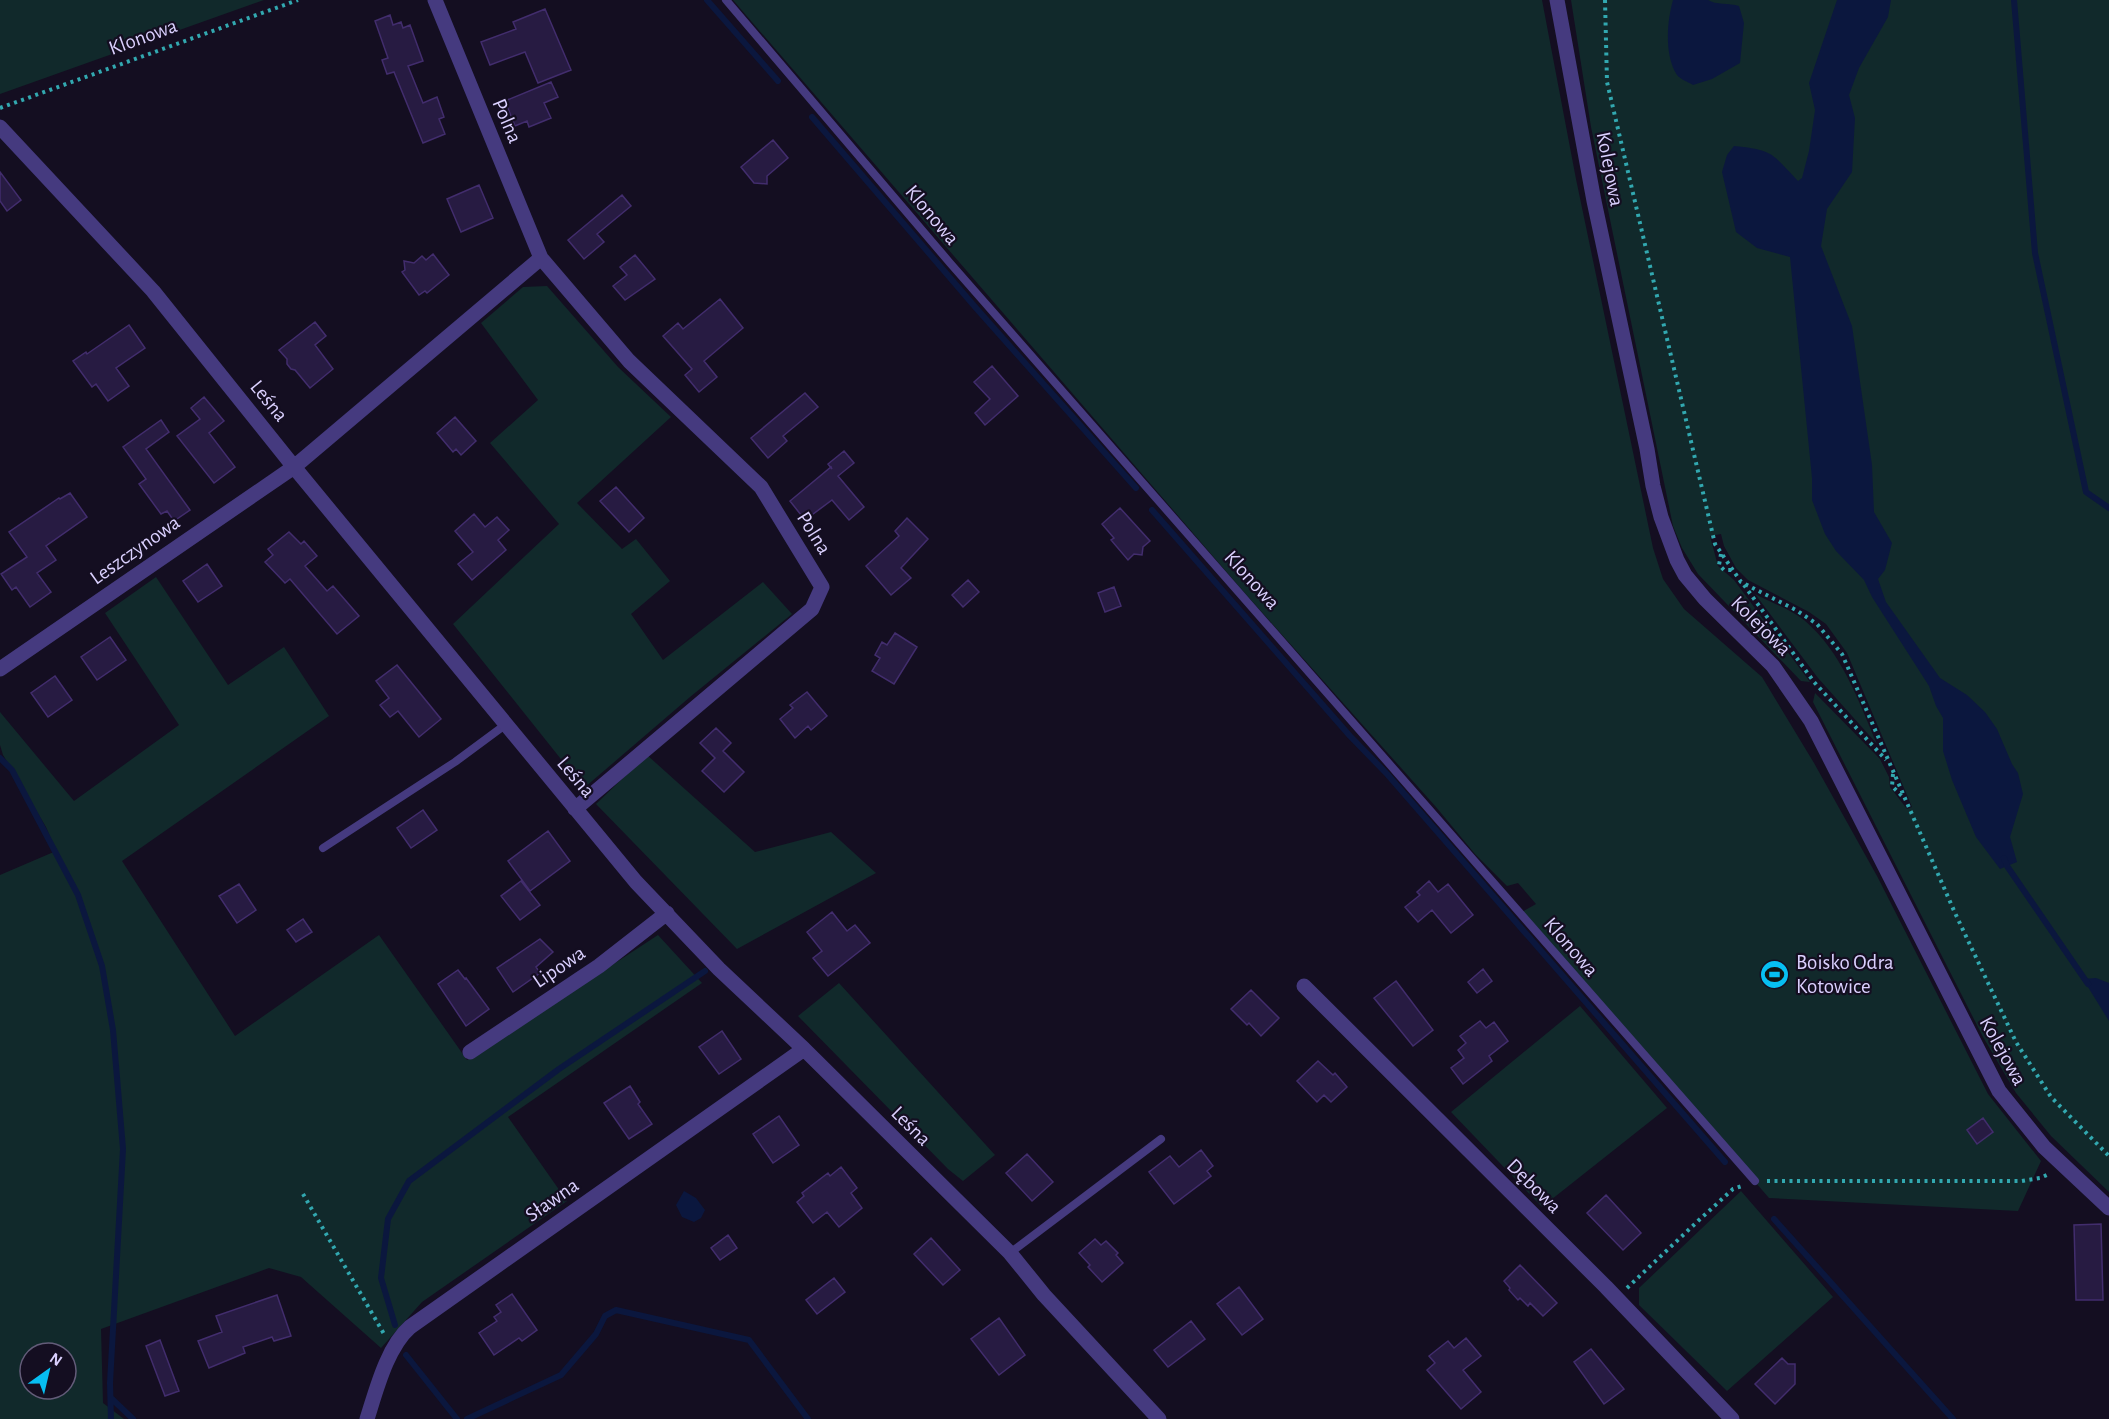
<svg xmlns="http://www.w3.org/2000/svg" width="2109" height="1419" font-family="'Alegreya Sans',sans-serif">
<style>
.green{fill:#11292b;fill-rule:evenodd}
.water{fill:#0b173e}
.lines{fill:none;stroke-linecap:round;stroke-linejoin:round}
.stream{stroke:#0b173e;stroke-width:6}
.building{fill:#271b42;stroke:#422d6d;stroke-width:1.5}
.path{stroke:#32a8b0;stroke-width:4;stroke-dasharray:3 4.5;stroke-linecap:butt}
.lane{stroke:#453a7f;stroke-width:8}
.street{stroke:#453a7f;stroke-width:15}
.labels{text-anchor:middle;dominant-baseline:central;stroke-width:4.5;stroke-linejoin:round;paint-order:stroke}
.street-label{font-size:21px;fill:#dad0fe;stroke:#140e21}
.poi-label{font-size:21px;fill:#dad0fe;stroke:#140e21;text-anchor:start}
</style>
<rect width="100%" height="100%" fill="#140e21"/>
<path class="green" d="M0,0h264l-264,94z
M733,0h809l34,179 77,369 10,31 21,30 78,68 52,86 63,113 111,218 53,67 -23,50 -249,-13 -247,-286 14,-8 -18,-21 -11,3 -32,-32 -39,-47 -193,-216z
M1571,0h538v1192l-58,-56 -35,-43 -33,-56 -170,-335 2,-9 65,66 9,18 1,10 17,22 5,-2 -65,-154 -21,-29 -17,-12 -61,-32 -12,-12 -12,-22 -3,-12 -11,2 8,30 16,14 76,102 -9,-1 -103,-107 -16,-26 -9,-22 -82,-399z
M547,286l71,81 53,50 -94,86 45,46 14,-10 34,42 -39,33 32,46 100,-78 29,32 -102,83 -106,91 -131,-164 106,-100 -69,-81 48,-43 -57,-77 42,-36z
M156,577l72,108 56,-38 45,69 -207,145 113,175 144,-101 88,125 191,-125 44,48 -194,134 59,84 -145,101 -41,46 -80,-71 -32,-9 -168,61 2,74 21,16h-124v-544l56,-24 -10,-24 -43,-72 -3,-10v-33l74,89 105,-76 -74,-112zM30,1353h36v36h-36z
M1755,594c15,8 35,15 49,26 38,32 54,80 73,124l-59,-66z
M647,755l108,97 76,-20 45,41 -139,76 -141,-145z
M839,983l156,172 -32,26 -15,-12 -150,-153z
M1580,1006l87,102 -125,99 -91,-95z
M1741,1191l92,106 -106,94 -88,-86v-17z"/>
<path class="water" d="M1673,0h35c8,5 21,3 31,6l5,17 -4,40 -28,16 -19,6c-5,-3 -13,-6 -16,-10 -13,-20 -10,-54 -4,-75z
M1837,0h54l-3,17 -29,51 -10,27 6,23 -3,54 -25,37 -6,37 31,80 20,139 2,47 18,31 -7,27 -7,9 8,23 54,76 27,17 18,17 12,17 15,35 6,9 5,21 -13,43 7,25 -17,7 -24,-32 -24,-57 -9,-29v-33l-7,-12 -7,-20 -57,-89 -8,-17 -28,-29 -11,-17 -13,-34v-22l-22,-221 -33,-9 -21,-16 -14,-60 5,-17 7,-9c40,4 37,7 64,35l4,-3 7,-27 6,-41 -6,-27z
M2096,978l13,5v38l-26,-42z
M684,1191l12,7 9,12 -4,8 -7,4 -12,-5 -6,-12z"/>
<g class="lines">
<path class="stream" d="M707,0l71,81
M2014,0l21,253 51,239 23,16
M812,117l164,191 160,180
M1152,510l198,226 37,38 338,388
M0,758l12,12 66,125 24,71 11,64 10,119 -13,234 1,36
M2004,858l3,8 81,118
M1774,1219l179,200
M395,1325l-14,-47 7,-59 21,-38 150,-112 146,-98
M406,1355l51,64
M111,1398l22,21
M467,1419l94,-44 35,-41 9,-18 11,-6 133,30 59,79"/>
</g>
<path class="building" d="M545,9l26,61 -33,13 -13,-31 -35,13 -9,-23 35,-13 -3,-7z
M390,15l3,10 8,-3 2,6 7,-3 13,36 -15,5 15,37 14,-6 7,20 -5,2 6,15 -22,9 -29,-71 -7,2 -5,-14 6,-2 -13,-37z
M551,82l7,15 -14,6 7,15 -22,9 -2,-6 -12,5 -10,-25z
M773,140l15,18 -21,18v8l-13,-1 -13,-16z
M0,172l21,28 -14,11 -7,-10z
M479,185l14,33 -32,14 -14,-33z
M622,195l9,11 -34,28 7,8 -20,17 -16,-19z
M433,254l16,21 -22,18 -2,-2 -6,4 -17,-23 3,-2 -1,-9 10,2 8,-7 4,4z
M635,255l20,24 -30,21 -12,-14 14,-11 -7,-8z
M720,299l23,29 -39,33 13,16 -18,15 -14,-17 7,-6 -29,-33 15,-13 5,6z
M315,322l11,14 -11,9 18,24 -23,19 -15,-18 -4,-1 -4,-5v-5l-8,-9z
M129,325l16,23 -29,20 13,18 -21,15 -12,-17 -4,3 -19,-26 13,-9 1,2z
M992,366l26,30 -33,29 -10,-12 15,-14 -16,-17z
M805,393l13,14 -35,29 4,5 -19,17 -17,-20z
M204,397l20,24 -15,12 26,34 -21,16 -37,-47 23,-17 -9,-11z
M455,417l21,24 -15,14 -5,-6 -3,3 -16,-19z
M161,420l8,12 -23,17 44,61 -16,11 -7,-10 -6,3 -22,-30 7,-5 -23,-32z
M844,451l10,12 -16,13 26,31 -15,13 -17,-20 -27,20 -15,-19 41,-34 1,2 -4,-5z
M616,487l28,31 -15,14 -29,-31z
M70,493l17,24 -41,29 10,14 -19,13 14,19 -21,15 -14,-20 -4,3 -11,-16 26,-17 -18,-25 50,-34 1,1z
M1120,508l30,33 -7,6 -1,8 -8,-1 -6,6 -17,-20 3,-2 -12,-14z
M474,514l11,13 12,-10 12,13 -11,10 8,10 -34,30 -14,-16 15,-12 -18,-21z
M907,518l21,21 -27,29 10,10 -20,17 -25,-29 33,-30 -4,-5z
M289,532l12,12 3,-3 13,15 -12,10 22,25 6,-5 26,30 -22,18 -47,-55 -5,4 -20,-21 8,-7 -5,-6z
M207,564l15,22 -24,16 -15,-21z
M968,580l11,12 -16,15 -11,-12z
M1114,587l7,19 -16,6 -7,-19z
M895,633l22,14 -23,37 -22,-13 8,-13 -5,-3 7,-13 5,3z
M110,637l16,23 -29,20 -16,-23z
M397,665l44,54 -22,18 -21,-26 -8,6 -10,-12 9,-7 -13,-17z
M55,676l17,24 -24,17 -17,-24z
M807,692l20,24 -16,14 -3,-4 -13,12 -15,-19 13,-11 -3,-3z
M716,728l15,15 -8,8 21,21 -20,20 -22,-21 13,-13 -15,-15z
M423,810l14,20 -26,18 -14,-20z
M548,831l22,30 -40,30 -22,-30z
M521,881l19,24 -20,15 -19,-24z
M1429,881l9,11 10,-8 25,31 -22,18 -19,-23 -14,12 -13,-15 15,-12 -3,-3z
M239,884l17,26 -19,13 -18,-27z
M832,912l15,19 8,-6 15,18 -42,33 -15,-18 9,-7 -15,-19z
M303,919l9,13 -16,10 -9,-12z
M540,939l13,13 -17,15 4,6 -27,19 -16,-24z
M1483,969l9,12 -15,12 -9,-11z
M458,970l7,9 1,-1 23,31 -23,17 -28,-42z
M1396,981l37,49 -20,16 -39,-48z
M1251,990l28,28 -18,18 -12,-13 -2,2 -16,-16z
M1480,1021l6,7 8,-6 14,19 -19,15 3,5 -29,23 -12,-16 13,-10 -6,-8 8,-7 -6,-7z
M722,1031l19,28 -22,15 -20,-27z
M1318,1061l15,14 2,-2 12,14 -16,15 -7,-7 -7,7 -20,-21z
M630,1086l10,16 -2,2 14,20 -23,15 -25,-36z
M779,1116l20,29 -26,18 -20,-29z
M1983,1118l10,14 -16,12 -10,-14z
M1201,1150l12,16 -6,5 4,5 -37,28 -25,-32 21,-16 9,11z
M1027,1154l26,28 -21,19 -26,-28z
M841,1167l16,21 -6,5 11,15 -23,19 -12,-15 -14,11 -16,-21 7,-6 -2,-3 26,-20 2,3z
M1606,1195l35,38 -18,17 -36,-37z
M2101,1224l2,76h-27l-2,-75z
M728,1235l9,13 -17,12 -9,-12z
M931,1238l29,32 -17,15 -29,-31z
M1095,1239l6,6 5,-4 12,12 -2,2 7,8 -21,19 -14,-15 2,-2 -11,-12z
M1520,1265l37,38 -14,13 -13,-13 -2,3 -8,-8 -2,2 -9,-10 1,-2 -6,-7z
M834,1278l11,14 -28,22 -11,-14z
M1239,1287l24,32 -21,16 -25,-31z
M512,1294l25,36 -15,11 -3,-3 -25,17 -15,-22 18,-12 -3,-4 7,-5 -5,-7z
M277,1295l14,41 -17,5 -2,-4 -29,10 2,6 -36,15 -11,-27 24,-9 -6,-16z
M999,1318l26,37 -26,20 -28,-36z
M1191,1321l14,18 -37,28 -14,-17z
M1466,1338l15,18 -18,14 18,22 -20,17 -34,-39 8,-7 -6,-7 19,-15 6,7z
M160,1340l19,51 -14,5 -19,-50z
M1591,1349l33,40 -20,15 -30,-42z
M1782,1358l6,6h7v20l-20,20 -20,-20z"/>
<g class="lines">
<path class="path" d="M1605,0l2,82 108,462 26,38 55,28 21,14 25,30 113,259 61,129 35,55 58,59
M0,108l298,-108
M1721,554l-2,11 5,5h8
M1744,585l70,97 72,78
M1893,774l-1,12 11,11
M1767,1181h255l18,-3 9,-4
M303,1194l81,140
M1627,1288l71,-67 35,-32 9,-3"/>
<path class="lane" d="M726,0l224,263 805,918
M323,848l132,-86 50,-37
M1010,1253l151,-114"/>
<path class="street" d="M1557,0l37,201 53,248 6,37 8,31 16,43 8,15 20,24 68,67 38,55 188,370 45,56 65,61
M0,127l153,164 141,176 342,415 83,87 85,80 206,204 34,42 115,124
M541,258l88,103 132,126 61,100 -10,22 -237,200
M0,669l294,-202 247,-209 -106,-258
M1304,986l302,301 126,132
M470,1052l129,-86 68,-53
M367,1419c9,-28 20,-72 43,-92l394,-278"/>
</g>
<defs>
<symbol id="stadium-disc" viewBox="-11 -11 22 22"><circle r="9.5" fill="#07bef2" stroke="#140e21"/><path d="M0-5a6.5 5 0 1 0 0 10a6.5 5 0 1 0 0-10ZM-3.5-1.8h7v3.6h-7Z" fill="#111"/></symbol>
</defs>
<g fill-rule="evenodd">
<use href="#stadium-disc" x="1758" y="958" width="33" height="33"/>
</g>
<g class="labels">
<g class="street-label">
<text transform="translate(143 37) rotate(-20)">Klonowa</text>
<text transform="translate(507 121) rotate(67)">Polna</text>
<text transform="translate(1610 169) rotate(79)">Kolejowa</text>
<text transform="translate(932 215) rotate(50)">Klonowa</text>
<text transform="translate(269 401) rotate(51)">Leśna</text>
<text transform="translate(814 533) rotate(58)">Polna</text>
<text transform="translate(135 550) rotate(-35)">Leszczynowa</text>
<text transform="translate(1252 580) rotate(48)">Klonowa</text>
<text transform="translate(1761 626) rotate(45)">Kolejowa</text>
<text transform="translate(576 777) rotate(50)">Leśna</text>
<text transform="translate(1571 947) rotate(49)">Klonowa</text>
<text transform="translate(559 967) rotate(-34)">Lipowa</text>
<text transform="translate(2003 1051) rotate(61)">Kolejowa</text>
<text transform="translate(911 1126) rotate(45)">Leśna</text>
<text transform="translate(1534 1186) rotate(45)">Dębowa</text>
<text transform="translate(552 1200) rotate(-35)">Sławna</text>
</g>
<g class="poi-label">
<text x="1796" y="962">Boisko Odra<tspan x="1796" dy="24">Kotowice</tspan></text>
</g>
</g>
<g transform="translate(48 1371) rotate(34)"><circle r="28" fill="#140e21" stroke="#635c79" stroke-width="1.5"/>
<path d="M0-4.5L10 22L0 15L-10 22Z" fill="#07bef2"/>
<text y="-9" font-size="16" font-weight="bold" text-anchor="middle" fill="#dad0fe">N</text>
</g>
</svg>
